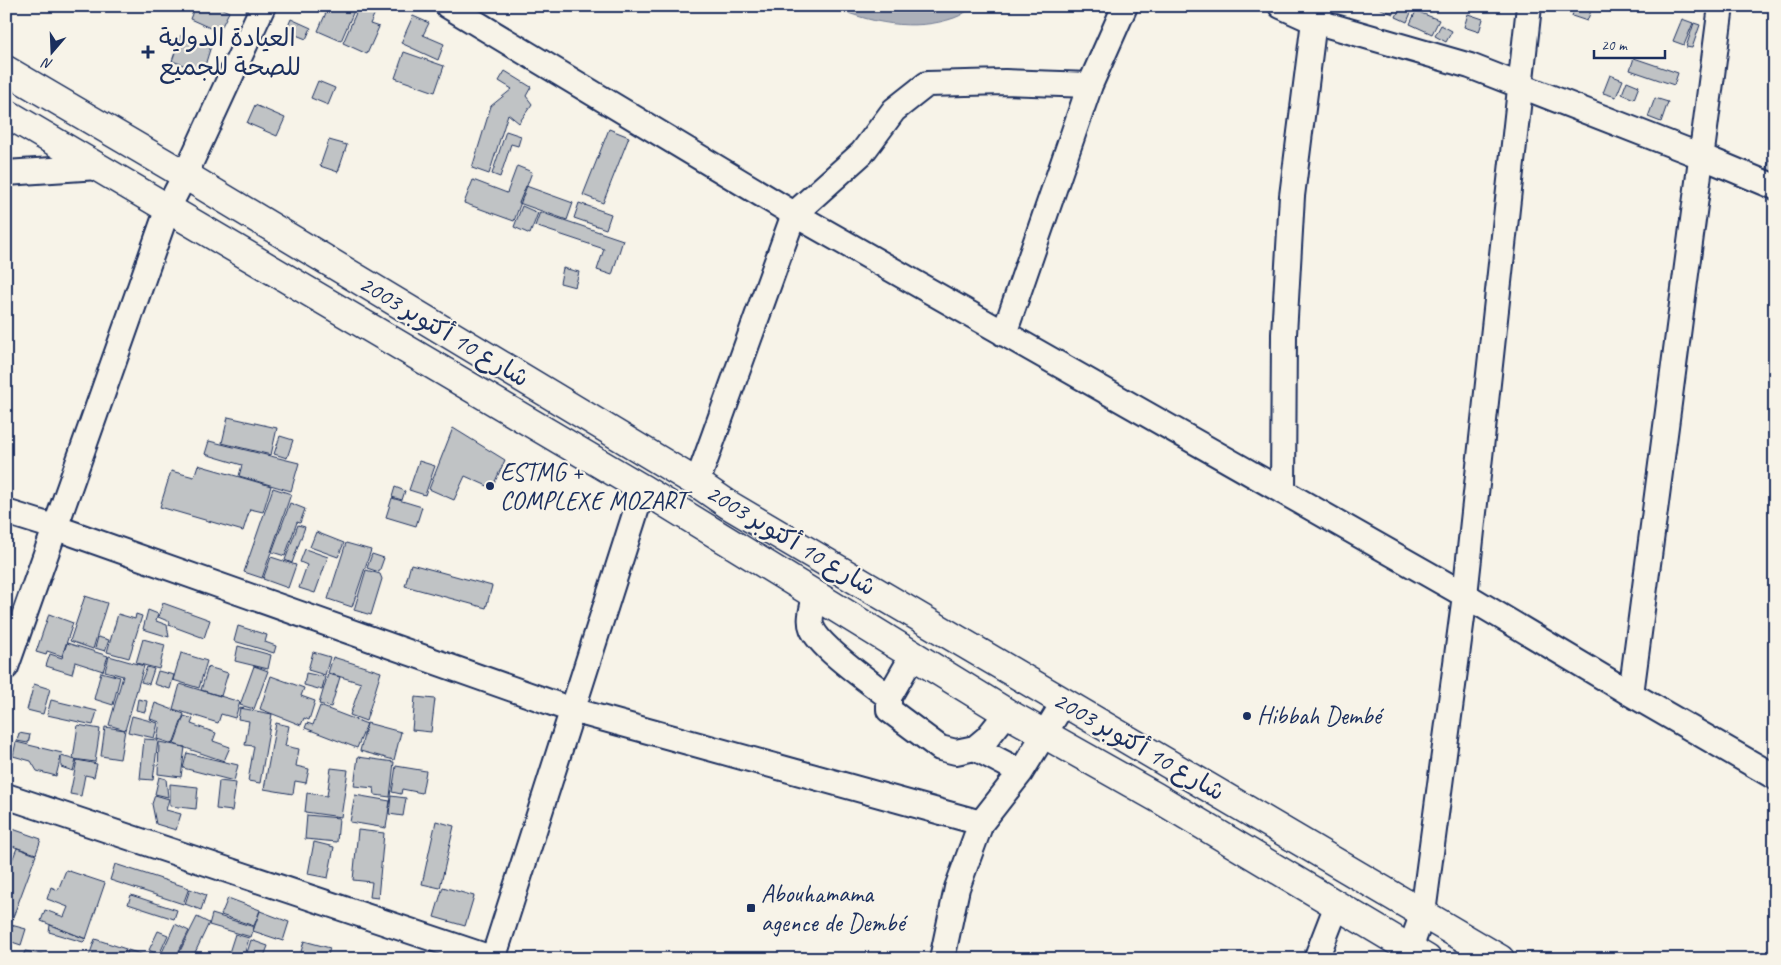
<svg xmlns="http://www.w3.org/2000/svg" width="1781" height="965" font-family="Caveat,'Playpen Sans Arabic',sans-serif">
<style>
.water{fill:#acb0b9;stroke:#727c95}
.building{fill:#c0c3c5;stroke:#1b2f5e}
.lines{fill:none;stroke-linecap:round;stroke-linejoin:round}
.minor-casing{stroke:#1b2f5e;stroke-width:28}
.highway-casing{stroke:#1b2f5e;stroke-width:31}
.minor{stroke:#f7f3e8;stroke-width:24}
.highway{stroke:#f7f3e8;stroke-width:28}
.poi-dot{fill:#1b2f5e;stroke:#f7f3e8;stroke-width:2}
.labels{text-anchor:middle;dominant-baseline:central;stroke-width:4.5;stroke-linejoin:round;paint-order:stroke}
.poi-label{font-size:25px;fill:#1b2f5e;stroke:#f7f3e8;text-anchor:start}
.street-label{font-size:25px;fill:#1b2f5e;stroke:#f7f3e8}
</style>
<rect width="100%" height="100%" fill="#f7f3e8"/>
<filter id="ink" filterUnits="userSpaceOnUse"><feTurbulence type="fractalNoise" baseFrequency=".02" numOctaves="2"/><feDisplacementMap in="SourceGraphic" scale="10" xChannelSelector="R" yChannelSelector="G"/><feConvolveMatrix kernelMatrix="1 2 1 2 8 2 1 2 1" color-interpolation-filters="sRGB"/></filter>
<g filter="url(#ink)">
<path class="water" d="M831,6h143c-6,4 -13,10 -20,12 -40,14 -85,5 -123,-12z"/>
<path class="building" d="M195,6h21l13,6 -10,20 -29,-13z
M329,6h27l-15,35 -23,-10z
M359,6h19l-8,18 9,3 -12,27 -24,-11z
M1374,6h21l-2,8z
M1401,6l12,2 -6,14 -11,-5z
M1575,6l16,5 -4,10 -15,-5z
M1416,11l23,9 -7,14 -22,-10z
M1468,14l15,5 -4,13 -15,-5z
M413,16l16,7 -6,12 21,9 -6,16 -37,-17z
M291,19l20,9 -5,11 -20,-8z
M1682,19l11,4 -9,22 -11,-4z
M1694,23l6,2 -8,23 -6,-1z
M1441,25l11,6 -6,11 -11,-6z
M181,35l30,11 -8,26 -31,-11z
M404,52l40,14 -9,26 -40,-14z
M1634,58l44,15 -4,12 -44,-15z
M505,71l26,16 -5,9 6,8 -13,19 -11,-9 -19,60 -17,-6 19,-62 21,-17 -13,-8z
M1610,75l13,5 -7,17 -13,-4z
M318,81l17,7 -7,17 -17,-7z
M1627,81l12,5 -5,13 -12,-5z
M1655,98l13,4 -7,20 -13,-5z
M255,105l30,13 -8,18 -30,-13z
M609,129l20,8 -26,66 -20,-8z
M506,131l15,5 -3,10 -7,-2 -11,33 -8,-3z
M329,140l18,5 -9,27 -18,-6z
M1775,144v30l-9,-3z
M517,166l15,6 -18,49 -50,-18 9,-23 34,13z
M526,186l47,17 -6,17 -48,-17z
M579,203l32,11 -5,15 -32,-11z
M522,206l16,7 -8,21 -16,-7z
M540,212l83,28 -11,35 -15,-5 7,-21 -69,-23z
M563,268l16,4 -4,15 -15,-4z
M228,417l49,11 -6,27 -49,-12z
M453,428l52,32 -13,28 -27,-12 -11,24 -25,-11z
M280,436l13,4 -6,18 -13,-4z
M209,441l90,22 -8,28 -52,-15 3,-11 -37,-11z
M419,461l16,5 -10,29 -16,-5z
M198,465l73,21 -8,26 -13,-3 -7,22 -83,-24 11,-36 23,6z
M395,487l10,4 -3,9 -10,-3z
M273,488l18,6 -29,84 -18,-6z
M392,498l30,9 -6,19 -30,-9z
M290,503l15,6 -5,14 -3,-1 -12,34 -13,-4z
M298,525l7,2 -13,36 -7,-3z
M316,532l28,11 -6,14 -28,-10z
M346,543l25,7 -19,57 -24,-8z
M305,549l23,8 -13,36 -16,-5 8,-23 -7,-3z
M372,554l12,4 -5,14 -12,-4z
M271,557l25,8 -8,23 -25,-9z
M411,564l81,22 -6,22 -81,-22z
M366,570l14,4 2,5 -11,36 -17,-5z
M85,596l22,7 -14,46 -23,-8z
M163,603l47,17 -6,18 -35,-13 1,-3 -12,-5z
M148,610l10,4 -2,7 11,4 2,12 -26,-8z
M49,614l24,9 -11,33 -15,-5 -1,4 -10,-3z
M118,614l17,5 1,-5 6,2 -13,42 -22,-6z
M238,626l29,9 -2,7 11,4 -2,7 -40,-12z
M98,637l11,3 -4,11 -10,-3z
M143,639l22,6 -6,24 -23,-6z
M67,643l41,13 -5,15 -28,-9 -3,12 -26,-8 4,-12 12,4z
M238,646l33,9 -3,14 -33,-8z
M313,652l17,5 -5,18 -17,-5z
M181,653l26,8 -8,27 -26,-8z
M109,656l35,10 -19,64 -16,-5 14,-49 -18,-5z
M333,657l48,15 -15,49 -16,-6 11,-32 -33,-10z
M254,666l14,5 -14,38 -14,-4z
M147,667l7,2 -5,15 -8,-2z
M208,667l20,6 -7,23 -20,-6z
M158,671l16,4 -4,14 -16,-5z
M101,672l19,5 -7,28 -19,-6z
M306,673l19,4 -3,13 -18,-5z
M328,674l12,3 -9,30 -12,-3z
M271,676l33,12 -3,8 14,5 -6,19 -5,-2 -3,7 -41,-16z
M34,684l16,5 -7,25 -16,-4z
M180,684l60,18 -5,16 -14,-4 -3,9 -45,-14z
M415,697l20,2 -4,33 -19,-2z
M138,699l9,2 -2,11 -9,-2z
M51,700l46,11 -4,14 -46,-10z
M155,703l29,11 -11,30 -16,-5 3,-17 -10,-3z
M320,706l47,18 -10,24 -52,-20 2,-5 6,2z
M240,708l32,6 -12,69 -12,-2 6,-35 -9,-1 4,-24 -11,-2z
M132,716l26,7 -4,15 -26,-6z
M184,716l9,3 -2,5 25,9 -3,8 17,6 -6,14 -50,-17z
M276,723l13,3 -4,20 14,3 -3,17 13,3 -3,14 -11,-2 -2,13 -29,-5z
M367,723l34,9 -7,28 -34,-9z
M78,725l22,4 -5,33 -22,-3z
M105,727l20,3 -5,29 -19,-3z
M19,733l11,2 -2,8 -11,-2z
M144,739l14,1 -5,40 -13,-1z
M16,742l46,11 -6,23 -19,-5 -6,-10 -18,-5z
M159,742l26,5 -4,30 -23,-3z
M187,753l51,12 -4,16 -51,-13z
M61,756l15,4 -3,11 -12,-4z
M358,757l36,5 -4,35 -15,-2 -1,-7 -20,-2z
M77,760l20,4 -3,13 -9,-2 -4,21 -11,-2z
M396,766l30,5 -4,22 -20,-4 -1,5 -9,-2z
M331,768l17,2 -7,47 -36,-5 2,-19 20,3z
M159,777l7,2 2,18 -13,-3z
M219,781l17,2 -4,28 -16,-2z
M170,784l28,3 -2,22 -26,-3z
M155,795l14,4 -3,11 15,4 -5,16 -20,-6 -4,-20z
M355,795l35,6 -4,27 -36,-6z
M391,796l15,2 -3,18 -14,-2z
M307,815l32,3 -2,24 -32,-3z
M436,821l18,5 -14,62 -18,-4z
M7,827l34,12 -5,15 -30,-10z
M358,830l26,3 -6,65 -8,-1 2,-15 -19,-2z
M314,842l20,5 -6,31 -20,-4z
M17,848l19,7 -30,81v-61z
M115,864l74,24 -6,16 -73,-24z
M66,870l39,13 -19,56 -45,-18 4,-11 19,7 4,-10 -21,-8 4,-12 7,3z
M443,887l31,9 -9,30 -31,-9z
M190,889l16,6 -5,15 -16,-6z
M131,895l46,15 -3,9 -46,-15z
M228,898l32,12 -6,16 -33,-11z
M260,911l29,11 -6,19 -30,-10z
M212,914l42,13 -3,10 -42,-12z
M197,917l12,6 -17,36h-16z
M175,924l14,7 -14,28h-16z
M11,925l15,4 -5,16 -15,-5z
M50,925l36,14 -3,3 -34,-10z
M158,931l10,4 -9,20 -10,-5z
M235,934l14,4 -6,21h-16z
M95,939l31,10 -3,10h-35z
M251,940l17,6 -5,13h-18z
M304,941l26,7 -3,11h-28z
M128,950l22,7v2h-25z
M25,951l31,6v2h-34z"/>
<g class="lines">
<defs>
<path id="minor" d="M448,6l346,208 671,381 166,99 144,83
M1281,6l33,15 156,45 231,90 74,31
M6,173l92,-6
M1004,334l86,-249 35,-79
M697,483l97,-269 68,-61 32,-43 33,-26 78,-2 85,3
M1283,492l1,-158 8,-138 22,-175 7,-14
M6,512l48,15 518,183 409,113 40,-51 43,-70
M815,594c-1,10 -7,25 -3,34 8,20 59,55 77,69
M913,655l-24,42v13l51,38 16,4 19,-4 12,-10 20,-25
M6,667l162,-459 17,-33 78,-169
M1631,694l90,-688
M975,748l46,24
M6,796l488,163
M1410,949l13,-36 42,-318 64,-589
M493,959l150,-470
M942,959l15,-71 24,-65
M1316,959l21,-54"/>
<path id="highway" d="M6,70l179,105 512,308 32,22 771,454
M6,113l637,376 364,224 149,84 271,162"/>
</defs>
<use href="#minor" class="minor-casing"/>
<use href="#highway" class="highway-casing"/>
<use href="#minor" class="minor"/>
<use href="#highway" class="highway"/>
</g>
</g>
<g class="poi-dot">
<path d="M145.5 44.5h5v5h5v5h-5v5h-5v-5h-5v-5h5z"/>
<circle cx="490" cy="486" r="5"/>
<circle cx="1247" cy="716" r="5"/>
<rect x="746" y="903" width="10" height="10" rx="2.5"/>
</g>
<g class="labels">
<g class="poi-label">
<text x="159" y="38">العيادة الدولية<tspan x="159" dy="29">للصحة للجميع</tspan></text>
<text x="500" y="472">ESTMG +<tspan x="500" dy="29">COMPLEXE MOZART</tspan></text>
<text x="1257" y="716">Hibbah Dembé</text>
<text x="761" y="894">Abouhamama<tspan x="761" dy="29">agence de Dembé</tspan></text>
</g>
<g class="street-label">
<text transform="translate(444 331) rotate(31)">شارع 10 أكتوبر 2003</text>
<text transform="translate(791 540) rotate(31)">شارع 10 أكتوبر 2003</text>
<text transform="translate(1139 746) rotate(30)">شارع 10 أكتوبر 2003</text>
</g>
</g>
<rect width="1781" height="965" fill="none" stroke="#f7f3e8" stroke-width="25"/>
<rect x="12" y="12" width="1756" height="940" fill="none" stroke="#1b2f5e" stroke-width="2" filter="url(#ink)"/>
<g transform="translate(52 52) rotate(199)" stroke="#f7f3e8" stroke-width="4" paint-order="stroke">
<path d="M0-4L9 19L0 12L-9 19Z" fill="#1b2f5e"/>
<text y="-8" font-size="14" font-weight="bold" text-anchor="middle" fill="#1b2f5e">N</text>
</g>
<path d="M1594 50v8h71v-8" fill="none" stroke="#1b2f5e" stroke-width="2.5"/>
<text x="1601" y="50" font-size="15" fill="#1b2f5e" stroke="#f7f3e8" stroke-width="4" paint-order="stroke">20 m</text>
</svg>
